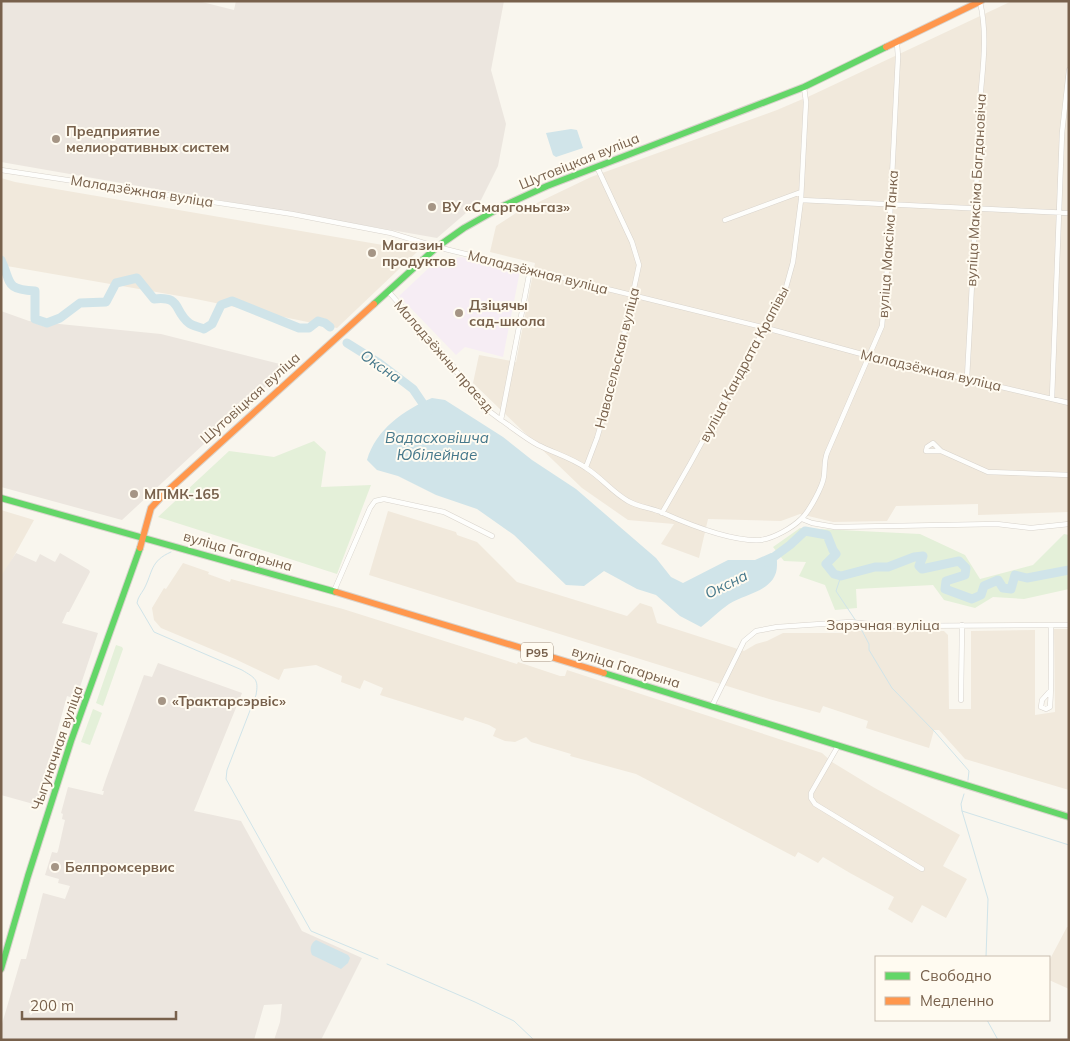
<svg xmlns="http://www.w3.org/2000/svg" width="1070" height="1041" font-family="Mulish,sans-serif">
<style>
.residential{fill:#f1e9dc}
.industrial{fill:#ece6df}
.education{fill:#f6edf4}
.green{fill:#e4f0d9}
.water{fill:#d0e4e9}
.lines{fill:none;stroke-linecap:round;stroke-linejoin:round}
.stream{stroke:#d0e4e9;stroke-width:1}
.river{stroke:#d0e4e9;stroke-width:9}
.street-casing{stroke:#d8d3cc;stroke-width:5.5}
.fast-casing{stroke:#d9d3cc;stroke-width:8}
.slow-casing{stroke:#d9d3cc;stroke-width:8}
.street{stroke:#fefefc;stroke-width:4.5}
.fast{stroke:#63d668;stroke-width:6}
.slow{stroke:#ff974d;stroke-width:6}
.poi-dot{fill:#a59585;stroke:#fffbf1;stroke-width:2}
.labels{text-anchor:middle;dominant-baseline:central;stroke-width:4;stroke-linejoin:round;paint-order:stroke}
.shield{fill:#fffbf1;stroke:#a08f7e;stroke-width:1}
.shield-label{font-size:12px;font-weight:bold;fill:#78614c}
.poi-label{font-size:14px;font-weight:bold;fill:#78614c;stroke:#fffbf1;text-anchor:start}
.street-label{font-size:14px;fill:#78614c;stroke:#fffbf1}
.water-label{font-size:15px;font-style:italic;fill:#46788b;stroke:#fffbf1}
</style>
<rect width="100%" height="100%" fill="#f9f6ee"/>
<path class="residential" d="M1012,1h57v511l-91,3v-11l-82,2 -9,15 -54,1 -33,-8 -19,7 -73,-2 -9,39 -38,-14 13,-20 -46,-4 -46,-32 -109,-105 6,-28 37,7 19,-99 -45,-11 6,-26 20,-13 75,-36 186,-67 35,-15z
M1,178l14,4 403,69 -81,77 -146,-30 -190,-33z
M1,510l33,10 -30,54 -3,2z
M388,511l68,21 1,3 20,7 40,40 110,34 13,-13 12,4 5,16 87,28 12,-7 11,-3 16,-8h61v-3l31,2 69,-1 4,4 1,74h22v-78l64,-1v85l20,-3 -1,-83h15v161l-104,-31 -26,-29h-5l-5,18 -63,-20 2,-7 -45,-15 -3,7 -51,-14 -400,-124z
M183,563l26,9 -1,2 22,8 1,-3 112,30 174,55 1,-2 42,14h5l2,-6 255,83 10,9 41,25 87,48 -17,31 24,13 -21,39 -24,-13 -10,18 -24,-14 6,-12 -44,-24 -27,-16 -5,6 -20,-11 -3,5 -159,-83 -66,-18 1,-2 -40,-12 -5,-5 -11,5 -10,-1 -12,-5 3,-7 -7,-4 -24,-8 -2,4 -83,-26 3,-7 -19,-8 -4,9 -19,-7 1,-6 -26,-11 -32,4 -5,11 -44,-21 -74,-31 -7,-8 -2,-12 12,-20 2,1z
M1067,927h2v62l-20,-9v-19z"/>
<path class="industrial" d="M1,1h197l36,9 2,-9h268l-13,69 15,54 -8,42 -17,34 -44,38 -436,-76z
M1,311l28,10 132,13 127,32 -166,154 -121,-33z
M16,553l20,9 4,-8 15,8 5,-9 29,17 1,2 -21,40h-2l-5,11 36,10 -22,66 -9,-3 -30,109 -36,-10v-219z
M158,663l84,30 -48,118 47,10 61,110 60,27 -41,82h-47l6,-18 2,-18 -18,1 -10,35h-253l1,-16 19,-65h5l17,-66 22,6 5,-13 -12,-3 1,-4 -14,-4 7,-23 5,1 1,-2 7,-31 -3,-1 1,-5 -2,-1 7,-26 35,8 1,-4h-2l4,-12 38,-104 8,2z"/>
<path class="education" d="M461,257l59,14 -17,86 -38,-10 -9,8 -57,-59 34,-32z"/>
<path class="green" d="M314,441l12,11 -5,35 50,-2 -34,89 -179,-57 71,-66 45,6z
M800,528l120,6 45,21 15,24 53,-14 31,-31 5,1v54l-45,10 -31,-2 -18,11 -31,-8 -11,-15 -77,4 1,19 -22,2 -10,-25 -26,-9 7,-14 -22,-1 -11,-14z
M116,645l6,2 1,2 -20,57 -7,-3z
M93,709l9,4 -12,32 -9,-3z"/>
<path class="water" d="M571,129l6,1 6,18 -27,9 -3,-2 -7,-22z
M432,398l13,2 58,37 29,23 44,29 80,69 15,19 12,6 45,-23h27l16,-7 4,1c2,3 2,6 2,11 0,26 -31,28 -48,39 -10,7 -19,16 -28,23l-21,-11 -24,-21 -19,-6 -33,-18 -20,15 -18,-1 -52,-50 -37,-26 -41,-14 -38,-19 -21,-6 -10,-10c9,-31 37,-50 65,-62z
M316,940l32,15 2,3 -2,5 -7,6 -29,-14c-3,-6 -1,-12 4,-15z"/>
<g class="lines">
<path class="stream" d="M171,552c-21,9 -18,20 -27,37 -3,5 -6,8 -7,14l17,29 88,38c13,8 17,9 14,25l-29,75 -1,9 85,152 67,28
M841,576l-5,15 20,30
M859,625l10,19v6l23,38 43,44 34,39 -1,9
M964,794l-3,10 1,7 26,88 -2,58
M962,811l107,34
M387,964l88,38 39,19 20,19
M987,1020l11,20"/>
<path class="river" d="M1,260c11,23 3,29 34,31v28l12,4 13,-5 20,-15 26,-1 10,-19 21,-5 17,21c28,-3 19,11 35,24 3,3 11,4 15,6l8,-5 9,-19 11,-4 67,27h10l9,-7 7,2 5,4
M347,343l32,20 34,26 15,22
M767,562l23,-17 15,-14 22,4 6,15 3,4 -10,10 8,10 7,2 34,-9h13l26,-10 9,-1 -4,10 3,3 37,-8 7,7 -1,7 -19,6 -1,8 27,10 9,-4 3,-9 14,-6 5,8 8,1 4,-14 12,3 42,-8"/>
<defs>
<path id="street" d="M1,170l291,44 99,19 46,14 329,81 103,28 200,47
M801,200l268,13
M725,220l76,-28
M530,270l-29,150c12,8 24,18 37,25 16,8 34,13 48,23 15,9 26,24 42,33 10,6 24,7 35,12 27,12 69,29 98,27 13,-2 31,-12 40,-21 8,-7 22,-33 23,-43 1,-8 0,-15 3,-23l55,-127 6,-69 10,-200 -1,-14
M388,291l63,72 17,26 17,19 16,12
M967,378c5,-87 9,-175 12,-263 2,-38 10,-75 1,-113
M1052,398l10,-265 7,-63
M941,451h-15l1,-4 6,-4 8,8 47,21 81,3
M586,467l11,-29 17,-57 25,-116 -7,-23 -35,-75
M662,513l28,-49 95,-173 8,-29 8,-62 5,-98 -2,-15
M802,519l10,4 23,4 162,-3 34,4 38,-4
M334,591l36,-83 5,-7 9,-2 60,13 48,24
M1051,690l-9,10 -1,7 5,2 4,-2c2,-27 1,-54 1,-81
M961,700l1,-75
M712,706l32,-65 12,-10 21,-4 73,-5 39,4 180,-1
M838,746l-27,47v5l4,6 107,65"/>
<path id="fast" d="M374,304l63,-57 27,-19 39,-22 44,-20 257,-99 82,-40
M1,498l335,94
M604,673l465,144
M1,969l27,-93 43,-135 69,-193"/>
<path id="slow" d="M886,47l95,-46
M140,548l11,-40 13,-14 210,-190
M336,592l268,81"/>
</defs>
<use href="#street" class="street-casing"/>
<use href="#fast" class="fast-casing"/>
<use href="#slow" class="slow-casing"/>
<use href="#street" class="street"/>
<use href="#fast" class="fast"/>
<use href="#slow" class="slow"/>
</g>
<g class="poi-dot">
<circle cx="56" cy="139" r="5"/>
<circle cx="432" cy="207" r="5"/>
<circle cx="372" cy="253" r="5"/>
<circle cx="459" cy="313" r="5"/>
<circle cx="134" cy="494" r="5"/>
<circle cx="162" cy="701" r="5"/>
<circle cx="55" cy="867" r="5"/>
</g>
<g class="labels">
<rect class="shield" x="521" y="642.5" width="32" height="19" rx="4"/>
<g class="shield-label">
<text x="537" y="652">Р95</text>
</g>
<g class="poi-label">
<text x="66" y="131">Предприятие<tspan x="66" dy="16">мелиоративных систем</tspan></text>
<text x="442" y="207">ВУ «Смаргоньгаз»</text>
<text x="382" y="245">Магазин<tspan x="382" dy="16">продуктов</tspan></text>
<text x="469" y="305">Дзіцячы<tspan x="469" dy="16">сад-школа</tspan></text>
<text x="144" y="494">МПМК-165</text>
<text x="172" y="701">«Трактарсэрвіс»</text>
<text x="65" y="867">Белпромсервис</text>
</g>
<g class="street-label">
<text transform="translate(579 161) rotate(-22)">Шутовіцкая вуліца</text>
<text transform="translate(976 190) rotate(-87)">вуліца Максіма Багдановіча</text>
<text transform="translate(142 191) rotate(9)">Маладзёжная вуліца</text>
<text transform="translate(888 244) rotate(-86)">вуліца Максіма Танка</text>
<text transform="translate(538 272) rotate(14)">Маладзёжная вуліца</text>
<text transform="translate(444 356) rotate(49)">Маладзёжны праезд</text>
<text transform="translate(617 358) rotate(-76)">Навасельская вуліца</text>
<text transform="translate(744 364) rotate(-62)">вуліца Кандрата Крапівы</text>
<text transform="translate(931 370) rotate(13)">Маладзёжная вуліца</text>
<text transform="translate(250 398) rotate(-42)">Шутовіцкая вуліца</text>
<text transform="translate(238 551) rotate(16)">вуліца Гагарына</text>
<text x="883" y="625">Зарэчная вуліца</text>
<text transform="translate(626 667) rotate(17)">вуліца Гагарына</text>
<text transform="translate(57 748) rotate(-71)">Чыгуначная вуліца</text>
</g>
<g class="water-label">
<text transform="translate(381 366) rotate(35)">Оксна</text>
<text x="437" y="437">Вадасховішча<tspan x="437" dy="17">Юбілейнае</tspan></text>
<text transform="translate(726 584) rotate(-26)">Оксна</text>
</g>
</g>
<rect width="1070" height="1041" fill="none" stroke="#78614c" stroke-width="5"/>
<rect x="875" y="956" width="175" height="65" fill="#fffbf1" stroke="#c9bdaf"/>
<rect x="885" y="972" width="25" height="8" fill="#63d668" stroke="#c9bdaf"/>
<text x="920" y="981" font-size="15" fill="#78614c">Свободно</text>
<rect x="885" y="997" width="25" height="8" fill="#ff974d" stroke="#c9bdaf"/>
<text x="920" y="1006" font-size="15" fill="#78614c">Медленно</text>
<path d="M22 1011v8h154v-8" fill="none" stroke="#78614c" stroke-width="2.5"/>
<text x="30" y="1011" font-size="15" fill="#78614c" stroke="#fffbf1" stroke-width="4" paint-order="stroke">200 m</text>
</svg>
